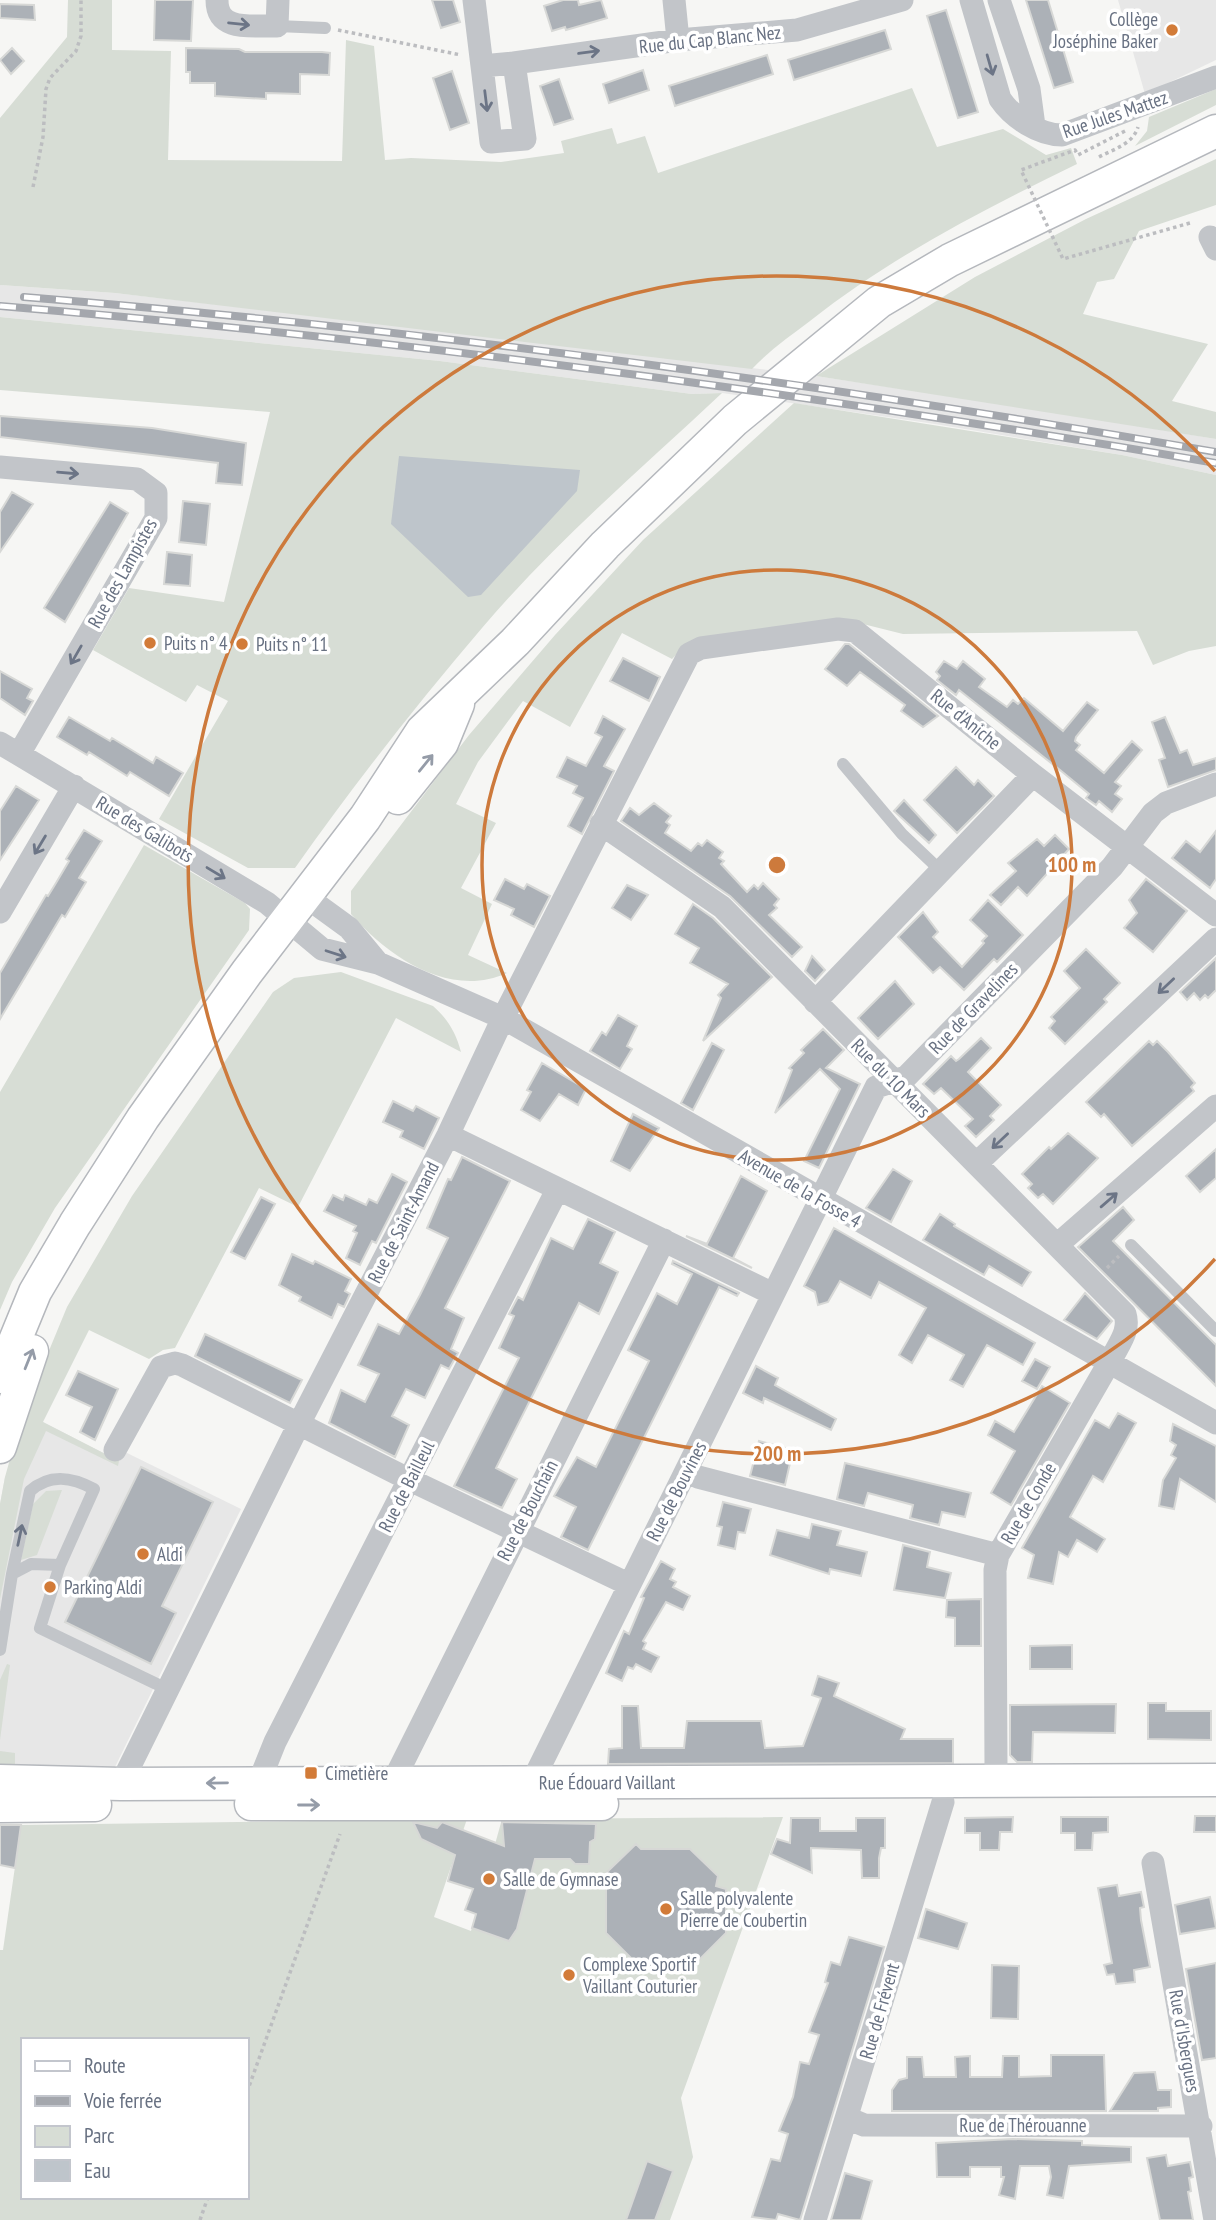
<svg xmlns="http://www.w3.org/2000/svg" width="1216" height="2220" font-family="'PT Sans Narrow',sans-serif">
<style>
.built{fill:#e7e7e7}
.green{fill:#d7ddd5;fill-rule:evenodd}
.water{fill:#bec5cb}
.building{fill:#acb1b7;stroke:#d7d8d6;stroke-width:2}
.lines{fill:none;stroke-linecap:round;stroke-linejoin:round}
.secondary-casing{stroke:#b5b8bd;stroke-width:35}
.path{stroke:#bcbdc0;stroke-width:3.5;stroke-dasharray:3.5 3.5;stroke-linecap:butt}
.lane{stroke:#c2c5c9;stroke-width:12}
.street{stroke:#c2c5c9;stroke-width:23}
.secondary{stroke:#fff;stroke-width:32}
.rail-casing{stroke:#a4a7ad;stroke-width:8}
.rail{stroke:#fff;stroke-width:5;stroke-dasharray:16;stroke-linecap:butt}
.path-bridge{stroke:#bcbdc0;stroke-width:3.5;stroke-dasharray:3.5 3.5;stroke-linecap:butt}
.oneway{stroke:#6c7586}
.oneway2{stroke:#959ca8}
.ring{fill:none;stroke:#cd7a3c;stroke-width:3.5}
.poi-dot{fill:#d27b38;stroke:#fff;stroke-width:2.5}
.labels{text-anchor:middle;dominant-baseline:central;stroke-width:7;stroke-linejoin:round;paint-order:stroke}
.poi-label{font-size:19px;fill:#687182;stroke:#fff;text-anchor:start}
.street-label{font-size:19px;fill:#687182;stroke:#fff}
.centre{fill:#cd7a3c;stroke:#fff;stroke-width:3.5}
.ring-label{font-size:21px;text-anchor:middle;font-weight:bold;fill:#cd7a3c;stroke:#fff;stroke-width:7;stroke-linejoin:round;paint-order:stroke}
</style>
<rect width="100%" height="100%" fill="#f6f6f4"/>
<path class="built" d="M1118,0h98v60l-71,34z
M0,285l115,8 328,37 373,46 219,33 181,30v36l-94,-20 -187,-31 -213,-31 -30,1 -252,-33 -440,-44z
M43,1422l76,39 6,-9 116,57 -127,260h-114v-265l5,-27z"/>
<path class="green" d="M68,0h44v50l59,1 -3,109 174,1 4,-121 28,6 11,114 26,-2 90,4 63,-9 -3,-12 51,-13 5,16 28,-8 13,37 254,-85 25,59 66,-18 43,26 25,-7 6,16c-93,45 -186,93 -267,157 -20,15 -40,29 -58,48l-637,-76 -115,-8v-167l67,-81z
M1216,89v16l-81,41 12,-15 2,-14z
M1216,159v46l-77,26 -25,48 -17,3 -14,32 125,30 -36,57 44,11v27l-400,-63 159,-99 111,-58z
M0,317l440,44 252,33 30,-1c-81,76 -168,150 -240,235 -66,77 -129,158 -187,240h-47l-89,-49 69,-118 -31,-16 -11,17 -93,-52 36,-62 95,14 46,-190 -270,-22z
M794,403l328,52 94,20v171l-27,5 -36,14 -16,-34 -234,3 -40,-10 -28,-2 -145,19 -18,18 -50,-26 -52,94 -47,-26 -45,61 -22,42 40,19 -35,65 31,16 -24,51 39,18c-57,26 -119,-16 -156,-59v-23l118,-156 86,-100 88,-95z
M144,845l101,58 5,6 -1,21 -194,278 -43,74 -12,28v-218z
M341,972l92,34c15,13 23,27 28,46l-65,-34 -98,189 -39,-19 -84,160 -12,2 -14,9 -60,-29 -46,92 76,39 -1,5 -72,-35 -22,48 -24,120v-95l5,-27 17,-61 45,-109 65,-111 141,-204 21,-14z
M62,1490l-25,65 -16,5 12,-56 13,-13z
M7,1664l3,1 -10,75v-60z
M0,1751l15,2v16h-15z
M783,1817l-102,281 12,59 -23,63h-670v-270h3l18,-125 446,-6 -33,98 37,14 31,-112zM23,2040h224v157h-224z"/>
<path class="water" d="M399,456l181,14 -3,21 -96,104 -13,2 -77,-73z"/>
<path class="building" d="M155,0h38l-2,41 -37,-1z
M432,0h21l7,22 -19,6z
M563,0h15l1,5 22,-5 6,18 -41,12 -1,-3 -13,4 -8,-25z
M1026,0h22l25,82 -19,6z
M0,4l34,1 1,15 -35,-2z
M946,10l32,102 -20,6 -31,-102z
M885,30l6,19 -97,31 -6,-20z
M12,48l12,13 -13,13 -11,-14z
M186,48l53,1 6,3h77l8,1 -1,22 -29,-1v20l-34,-1v6l-51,-3v-13h-25v-11h-4z
M767,55l6,19 -98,32 -6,-20z
M643,70l6,20 -40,13 -6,-19z
M452,71l17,52 -19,7 -17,-52z
M559,79l14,40 -19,6 -14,-39z
M0,416l152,12 94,15 -4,42 -26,-2 2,-20 -218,-26z
M12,492l21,12 -33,48v-40z
M183,501l27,3 -4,41 -27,-3z
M110,502l18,11 -63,109 -21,-14z
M167,552l25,3 -2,31 -26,-2z
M845,644h4l89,72 -15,11 -22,-16 4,-6 -45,-33 -13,14 -22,-17z
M623,658l37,19 -11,24 -39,-20z
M944,661l13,8 6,-8 22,18 -6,8 28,20 6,-7 5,4 6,-6 39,33 24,-29 11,8 -22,27 -1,4 5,4 -4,5 28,23 28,-32 10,9 -27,32 6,4 -6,8 7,5 -10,13 -13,-11 -3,4 -10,-7 3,-4 -29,-24 -101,-80 -3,5 -19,-15 3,-4 -4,-4z
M0,671l32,18 -5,9 6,3 -8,14 -25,-17z
M603,716l22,13 -21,37 10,5 -32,63 -14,-8 15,-28 -10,-5 4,-7 -20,-9 10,-20 19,9 16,-29 -7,-4z
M69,717l41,24 2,-3 41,25 3,-6 27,16 -14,23 -39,-24 -3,4 -38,-24 -2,3 -30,-18z
M1165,717l15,36 7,-3 6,15 23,-7v12l-48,17 -9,-27 6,-2 -13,-36z
M956,767l18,18 4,-5 16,16 -37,37 -33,-33z
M16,786l23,14 -39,60v-49z
M904,800l32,35 -7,8 -35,-32z
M654,803l17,13 -5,6 4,3 -5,8 26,18 7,-8 4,3 5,-6 16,12 -4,6 5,3 -3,3 26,28 7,-7 4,4 5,-6 16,16 -5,6 3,3 -8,7 33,32 -10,10 -62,-61 -109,-75 9,-13 9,7z
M84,830l18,11 -23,37 7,4 -21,35 -3,-2 -62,104v-46l46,-78 2,1 8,-13 13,-22 -3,-2z
M1216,831v48l-6,9 -38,-30 14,-17 14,11z
M1055,835l14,14 -42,47 -9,-9 -17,18 -11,-10 26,-24 -8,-8 29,-24 7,7z
M505,879l19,10 3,-5 23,12 -16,31 -23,-12 3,-6 -20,-9z
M1146,879l41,32 -34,41 -29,-24 13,-15 -8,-13z
M627,885l21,10 -17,25 -19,-12z
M988,900l35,35 -26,27 -3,-3 -30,31 -24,-23 -7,6 -35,-36 25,-25 15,20 -5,5 29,30 22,-24 -2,-2 5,-5 -17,-16z
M693,904l20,14 59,59 -69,64 18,-43 -3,-3 10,-11 -38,-21 9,-15 -24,-14z
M1086,949l34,34 -16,16 3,3 -42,42 -16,-16 6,-7 -4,-4 29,-29 -16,-17z
M812,956l13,14 -10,11 -10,-10z
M1216,958v32l-8,8 -3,-3 -5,5 -6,-7 -7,7 -7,-8z
M895,981l19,23 -36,35 -20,-21z
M618,1015l19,11 -10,20 5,3 -12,20 -30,-18 12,-19 4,3z
M823,1029l21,21 -18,18 34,16 -41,84 -15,-7 36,-72 -20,-20 -45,44 17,-43 -3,-2 15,-15 -3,-3z
M981,1038l10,10 -23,24 33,33 -11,11 4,4 -18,17 -11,-11 8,-7 -32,-31 -7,6 -11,-10 28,-28 5,5 3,-2z
M1149,1041l4,4 4,-4 11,11 27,31 -4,4 3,4 -62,55 -28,-32 -3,3 -15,-15z
M712,1043l12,7 -31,60 -12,-7z
M542,1063l44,26 -8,16 -19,-11 -19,27 -19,-11 10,-18 -4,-2z
M393,1101l20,10 3,-5 23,12 -15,31 -24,-12 3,-6 -20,-9z
M633,1114l26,14 -29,43 -19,-10z
M1068,1133l30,25 -45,46 -10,-10 -5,4 -10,-10 4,-4 -10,-10 27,-27 2,2z
M1216,1149v29l-16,14 -14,-16z
M462,1157l48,24 -65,127 19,10 -13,31 7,4 -9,16 -8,-4 -16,33 -19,-9 -14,27 17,9 -14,32 -66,-34 12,-33 24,12 14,-28 -21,-9 20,-41 21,10 21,-39 28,-57 -21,-10 21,-49 3,1z
M893,1169l19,12 -21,41 -25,-14z
M392,1174l15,8 -31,61 -4,-2 -12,24 -14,-7 11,-25 -4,-2 3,-5 -32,-15 9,-16 10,5 2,-5 21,10 3,-6 8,4z
M741,1176l26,15 -34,67 19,10 -66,-32 21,8z
M261,1197l14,7 -30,55 -14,-7z
M1123,1207l11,13 -21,21 103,104v41l-138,-139z
M940,1214l15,10 -1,2 77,46 -9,14 -33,-20 -5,9 -61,-35z
M588,1219l27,13 -15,31 18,9 -19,42 -20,-11 -83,165 21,11 -15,29 -48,-22 65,-128 -20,-10 15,-32 -5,-2 9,-17 5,3 28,-62 22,11z
M834,1228l201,115 -12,22 -36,-20 -24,42 -13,-7 14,-25 -36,-20 -16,28 -13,-8 27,-47 -47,-26 -8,16 -31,-17 -12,21 -10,3 -3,-13 -11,-6z
M292,1254l21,10 2,-3 36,18 -6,12 5,3 -6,13 -6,-3 -6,14 -33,-17 2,-4 -22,-12z
M673,1261l66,32 -2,3 -18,-9 -131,263 -27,-13 15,-30 -22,-11 23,-39 19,10 53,-106 -21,-11 29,-57 20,11 15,-30 -20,-10z
M1085,1293l27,28 -15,18 -33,-19z
M205,1334l97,46 -12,23 -95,-47z
M1035,1359l15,8 -13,22 -15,-8z
M756,1366l22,12 -3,7 61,34 -5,11 -67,-32 -1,5 -20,-10z
M78,1371l40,18 -23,51 -15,-8 12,-25 -26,-12z
M1042,1386l28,17 -59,102 -20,-12 24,-42 -27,-16 7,-14 19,11z
M1118,1413l18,10 -33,59 -10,-6 -23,41 35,22 -8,13 -20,-12 -9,17 -9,-5 -6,32 -25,-6 6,-23 -12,-7 73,-128 14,8z
M1173,1424l43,22v56l-36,-23 -6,30 -15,-3 4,-26 13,-22 -5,-3 5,-10 -6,-4z
M759,1441l34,9 -8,35 -35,-9z
M845,1463l126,30 -6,24 -23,-5 -3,13 -29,-7 3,-13 -45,-12 -4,13 -27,-7z
M141,1467l72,35 -51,104 14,7 -25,51 -86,-42z
M723,1502l28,7 -6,24 -7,-1 -3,17 -17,-4 4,-18 -5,-1z
M812,1524l29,7 -4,14 30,7 -6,24 -31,-7 -1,5 -59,-19 7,-25 32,8z
M903,1545l27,7 -3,15 24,6 -6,25 -51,-8z
M661,1561l14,8 -5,10 6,3 -3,5 17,9 -7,14 -17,-8 -23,39 3,2 -3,6 16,8 -8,15 -15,-8 -3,5 -5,-2 -6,14 -16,-8 18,-42 5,3 15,-36 -3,-1z
M981,1599v47h-26v-28l-9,-1 1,-17z
M1072,1645v24h-42v-23z
M818,1676l21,7 -5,13 71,33 -4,10h52v24l-345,1 1,-15 13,-1v-42h16l3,42h43l3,-27h74l4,27 38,-2 18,-48 -9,-3z
M1148,1703h18v8h45v29l-63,-1z
M1116,1704l-1,29 -82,-1 -1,30h-15l-7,-7v-50z
M1195,1816h21v16h-22z
M1013,1817l-1,15h-12l-1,18h-19v-17h-15v-15z
M1061,1817h47v15l-15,1 -1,17h-17v-17h-14z
M791,1818h29v13h36v-13h29v30h-4l-2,10v20h-17l-1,-28 -50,-2 1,25 -41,-19 6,-15 13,4z
M413,1822l24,6 5,-6 62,24 -2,-24 94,2 -1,15 -5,3 -1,22h-14l-5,-5h-35l-18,70 -8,12 -37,-13 4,-14 -11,-4 8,-21 -25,-8 7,-26 -34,-16z
M0,1825h21l-6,43 -15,-3z
M636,1844l5,5h49l28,27 -2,10 10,3v44l-35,35h-50l-35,-35v-60z
M1117,1885l2,11 22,-4 3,15 -4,1 1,12 9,47 -16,3 1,12 -19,2 -2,-10 -7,1 -3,-10 8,-2 -14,-75z
M1210,1897l6,31 -36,6 -5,-29z
M926,1909l41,14 -9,26 -40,-11z
M849,1937l35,10 -84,273 -22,-6 -2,6 -24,-3 19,-58 9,2 8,-27 -9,-3 14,-34 7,-35 9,2 10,-29 -10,-3 19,-49 -3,-1 6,-20 9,3z
M1216,1963v95l-14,2 -16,-91z
M992,1965l27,1 -1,53 -27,-1z
M1051,2055h53l2,56h-214v-21l7,-10 8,-2v-21h15l2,20h32l-1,-20 15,-1v21h32l1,-21h16v21l32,-1z
M1155,2072l3,18h13v17l-13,1v3h-48l24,-38z
M1013,2139l69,2v4l49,2v15l-62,4 -6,32 -16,-3 4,-18 -2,-11h-29l-5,33 -16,-4 5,-18h-3v-10h-31v10h-33l-1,-34z
M1166,2155l2,11 22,-4 3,15 -4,1 2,13 -3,1 5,28h-33l-13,-62z
M647,2161l26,10 -18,49h-29z
M845,2173l27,8 -11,39h-30z"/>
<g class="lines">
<defs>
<g id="secondary">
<path d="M398,798l44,-55 16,-39"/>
<path d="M0,1377l35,-85 40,-68 68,-106 104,-146 118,-154 57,-87 93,-89 90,-97 130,-125 144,-118 71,-42 266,-129"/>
<path d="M0,1447l32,-96"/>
<path id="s1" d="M0,1781l121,3 1095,-4"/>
<path d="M251,1804h351"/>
<path d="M0,1806l95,-1"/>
</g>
</defs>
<use href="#secondary" class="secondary-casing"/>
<path class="path" d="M338,30l123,25
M1099,157c15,-8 34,-13 39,-30
M33,187l10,-50 3,-48 4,-11 26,-27 5,-15v-36
M1107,1268l12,-12
M247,2092l93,-258
M200,2220l8,-23"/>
<path class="lane" d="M277,26l48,2
M843,764l59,70 39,37
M1131,1245l85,86
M12,1574l19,-10 29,1
M0,1650l12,-76 18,-83c20,-18 42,-14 64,-2l-34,76 -20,63 127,61"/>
<path class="street" d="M217,0c0,33 37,25 60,26l1,-26
M474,0l8,66
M674,0l4,40
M971,0l29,99c13,19 39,36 62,36l154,-58
M999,0l30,89 5,37
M514,63l-32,3 9,76 34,-3 -11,-76 164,-23 119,-10 105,-30
M1210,237l6,12
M0,467l137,12 19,14v25l-137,236
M0,743l267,160 55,46 56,14 125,55 713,405
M601,824l121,83 403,407c5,16 -5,28 -12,42l-115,199 -3,15 1,197 -4,14
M305,896l44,32 29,35
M0,912l74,-126
M815,1002l218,-227
M448,1135l325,159
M978,1162l238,-223
M1057,1245l159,-139
M115,1450l46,-83 14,-4 7,2 228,115 218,104
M686,1471l12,6 300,78
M393,1782l271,-542
M532,1782l344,-695 30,-10 206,-210 41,-54 13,-10 50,-19
M121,1784l178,-360 149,-289 55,-117 186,-364 12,-6 137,-19 17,2 178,144 183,140
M253,1797l22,-55 282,-552
M1153,1863l62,357
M847,2118l17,7 337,1
M815,2220l128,-418"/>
<use href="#secondary" class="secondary"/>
<defs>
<path id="rail" d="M24,297c400,32 798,87 1192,155
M0,306c407,34 813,88 1216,157"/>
</defs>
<use href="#rail" class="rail-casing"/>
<use href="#rail" class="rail"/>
<path class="path-bridge" d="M1125,131l-47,24 -3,-5 -54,20 42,89 127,-36"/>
</g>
<defs><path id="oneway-shaft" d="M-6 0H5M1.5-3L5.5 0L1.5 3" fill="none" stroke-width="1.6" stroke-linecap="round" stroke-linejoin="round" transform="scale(1.75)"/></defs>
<g class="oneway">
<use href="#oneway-shaft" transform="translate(239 24) rotate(6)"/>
<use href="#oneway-shaft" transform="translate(589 52) rotate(-8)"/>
<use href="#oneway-shaft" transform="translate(990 65) rotate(74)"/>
<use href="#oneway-shaft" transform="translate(486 101) rotate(83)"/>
<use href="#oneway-shaft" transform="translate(68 473) rotate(5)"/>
<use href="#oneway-shaft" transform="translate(76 655) rotate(120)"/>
<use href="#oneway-shaft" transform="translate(40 845) rotate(121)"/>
<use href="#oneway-shaft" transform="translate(216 873) rotate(31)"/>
<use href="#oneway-shaft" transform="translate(336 954) rotate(18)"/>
<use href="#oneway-shaft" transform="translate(1166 986) rotate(137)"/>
<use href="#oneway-shaft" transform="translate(1000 1141) rotate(137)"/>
<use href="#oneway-shaft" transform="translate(1109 1200) rotate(-41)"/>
<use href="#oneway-shaft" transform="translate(20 1535) rotate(-78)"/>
</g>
<g class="oneway2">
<use href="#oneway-shaft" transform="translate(426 763) rotate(-51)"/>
<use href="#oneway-shaft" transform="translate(29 1359) rotate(-68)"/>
<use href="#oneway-shaft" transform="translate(217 1783) rotate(179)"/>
<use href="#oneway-shaft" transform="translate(309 1805)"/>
</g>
<g class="ring">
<circle cx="777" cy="865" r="295"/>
<path d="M1215 1259A589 589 0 1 1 1215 471"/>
</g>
<g class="poi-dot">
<circle cx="1172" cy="30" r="7"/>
<circle cx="150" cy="643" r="7"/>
<circle cx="242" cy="644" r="7"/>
<circle cx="143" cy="1554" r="7"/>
<circle cx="50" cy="1587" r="7"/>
<rect x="304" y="1766" width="14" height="14" rx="3.5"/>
<circle cx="489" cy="1879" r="7"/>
<circle cx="666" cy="1909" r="7"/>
<circle cx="569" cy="1975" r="7"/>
</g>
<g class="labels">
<g class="poi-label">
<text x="1158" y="19" text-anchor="end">Collège<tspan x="1158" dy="22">Joséphine Baker</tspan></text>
<text x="164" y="643">Puits n° 4</text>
<text x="256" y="644">Puits n° 11</text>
<text x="157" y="1554">Aldi</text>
<text x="64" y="1587">Parking Aldi</text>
<text x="325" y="1773">Cimetière</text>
<text x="503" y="1879">Salle de Gymnase</text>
<text x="680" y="1898">Salle polyvalente<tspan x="680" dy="22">Pierre de Coubertin</tspan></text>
<text x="583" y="1964">Complexe Sportif<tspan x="583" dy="22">Vaillant Couturier</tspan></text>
</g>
<g class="street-label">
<text transform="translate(710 39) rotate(-6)">Rue du Cap Blanc Nez</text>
<text transform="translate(1115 114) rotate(-19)">Rue Jules Mattez</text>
<text transform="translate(122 573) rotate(-61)">Rue des Lampistes</text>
<text transform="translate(966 719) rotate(39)">Rue d'Aniche</text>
<text transform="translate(145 829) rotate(31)">Rue des Galibots</text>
<text transform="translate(973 1008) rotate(-46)">Rue de Gravelines</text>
<text transform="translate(891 1078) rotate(45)">Rue du 10 Mars</text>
<text transform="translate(800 1188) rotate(30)">Avenue de la Fosse 4</text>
<text transform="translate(403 1222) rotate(-63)">Rue de Saint-Amand</text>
<text transform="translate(406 1486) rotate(-63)">Rue de Bailleul</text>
<text transform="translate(676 1491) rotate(-63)">Rue de Bouvines</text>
<text transform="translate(1028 1503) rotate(-60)">Rue de Conde</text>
<text transform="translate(527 1510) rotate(-63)">Rue de Bouchain</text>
<text stroke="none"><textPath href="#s1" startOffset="607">Rue Édouard Vaillant</textPath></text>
<text transform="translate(879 2011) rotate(-74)">Rue de Frévent</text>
<text transform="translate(1185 2041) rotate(80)">Rue d'Isbergues</text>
<text x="1023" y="2125">Rue de Thérouanne</text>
</g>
</g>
<circle cx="777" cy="865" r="10" class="centre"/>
<g class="ring-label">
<text x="1072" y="872">100 m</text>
<text x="777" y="1461">200 m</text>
</g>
<rect x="21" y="2038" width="228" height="161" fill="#ffffff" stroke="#c3c6cd" stroke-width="2"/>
<rect x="35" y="2061" width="35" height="10" fill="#ffffff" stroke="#c3c6cd" stroke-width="2"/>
<text x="84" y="2073" font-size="21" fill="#687182">Route</text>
<rect x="35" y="2096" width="35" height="10" fill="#a4a7ad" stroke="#c3c6cd" stroke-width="2"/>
<text x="84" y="2108" font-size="21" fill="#687182">Voie ferrée</text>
<rect x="35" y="2126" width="35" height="21" fill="#d7ddd5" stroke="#c3c6cd" stroke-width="2"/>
<text x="84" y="2143" font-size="21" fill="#687182">Parc</text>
<rect x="35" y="2160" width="35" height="21" fill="#bec5cb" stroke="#c3c6cd" stroke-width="2"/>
<text x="84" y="2178" font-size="21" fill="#687182">Eau</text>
</svg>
